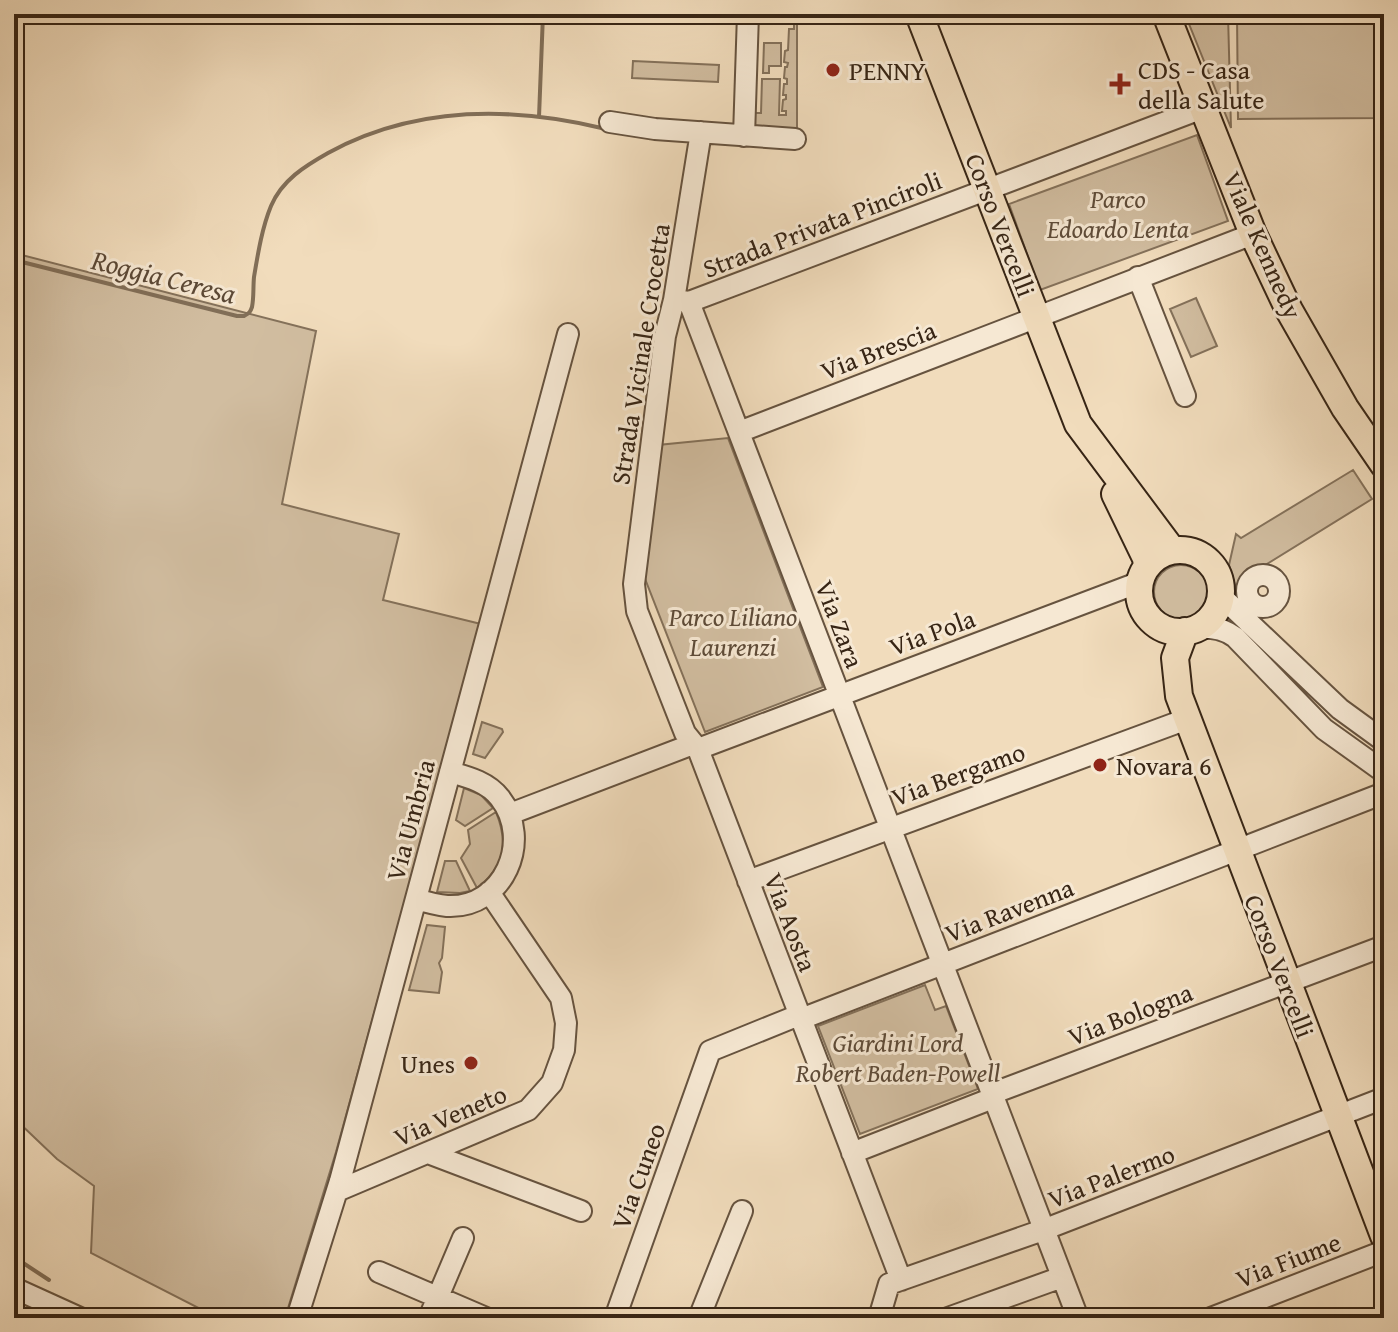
<svg xmlns="http://www.w3.org/2000/svg" width="1398" height="1332" font-family="'Gentium Book Plus',serif">
<style>
.green{fill:#d1bda0;stroke:#84715a;stroke-width:2}
.lines{fill:none;stroke-linecap:round;stroke-linejoin:round}
.stream{stroke:#816e57;stroke-width:4}
.minor-casing{stroke:#66533f;stroke-width:24}
.major-casing{stroke:#372515;stroke-width:30}
.minor{stroke:#f6e8d3;stroke-width:20}
.major{stroke:#f1dcbc;stroke-width:26}
.poi-dot{fill:#8f2418;stroke:#f6e8d3;stroke-width:3}
.labels{text-anchor:middle;dominant-baseline:central;stroke-width:6;stroke-linejoin:round;paint-order:stroke}
.poi-label{font-size:26px;fill:#372515;stroke:#f6e8d3;text-anchor:start}
.park-label{font-size:26px;font-style:italic;fill:#5e4b38;stroke:#f6e8d3}
.street-label{font-size:26px;fill:#372515;stroke:#f6e8d3}
.water-label{font-size:28px;font-style:italic;fill:#5c4936;stroke:#f6e8d3}
</style>
<rect width="100%" height="100%" fill="#f1dcbc"/>
<filter id="stains"><feTurbulence type="fractalNoise" baseFrequency=".0025" numOctaves="4"/><feColorMatrix values="0 0 0 0 .2 0 0 0 0 .09 0 0 0 0 .02 0 0 0 .5 -.17"/></filter>
<radialGradient id="worn" r=".72"><stop offset=".6" stop-color="#630" stop-opacity="0"/><stop offset="1" stop-color="#630" stop-opacity=".3"/></radialGradient>
<path class="green" d="M794,14h3v116l-47,-2 1,-15h10l1,-34h18l-1,36h7v-4h-4l1,-11 3,-1v-4h-3l1,-11h3v-5l-3,-1 1,-11h2l1,-4 -4,-1 1,-11 3,-1 1,-21h5z
M1185,14h43l3,114z
M1237,14h147v104l-146,1z
M764,43h17v23h-12v7h-6z
M633,61l86,4 -1,17 -86,-4z
M1197,135l31,86 -188,69 -31,-86z
M14,253l302,78 -34,173 117,30 -16,66 98,24 -145,528 -51,166h-67l-127,-65 3,-67 -37,-27 -43,-41z
M1196,298l21,48 -26,11 -21,-48z
M728,438l95,249 -118,45 -63,-161 16,-126z
M1353,470l19,29 -126,78 -4,10 -6,1 -7,-23 7,-31 5,4z
M1154 592a27 27 0 1 1 54 0a27 27 0 1 1-54 0Z
M482,722l20,7 1,3 -18,26 -12,-4z
M464,788l17,7 12,13 -28,18 -9,-6z
M496,812c13,32 8,55 -19,76l-16,-30 9,-14 -2,-14z
M445,861h11l14,30 -10,2 -23,-1z
M427,925l18,2 -3,31 -3,5 3,9 -3,21 -30,-3z
M925,985l10,25 11,-4 32,83 -118,45 -42,-108z"/>
<g class="lines">
<path class="stream" d="M539,117l4,-103
M14,260l223,56h7c5,-3 6,-3 8,-9 2,-10 1,-20 2,-30 4,-24 8,-49 17,-71 11,-26 34,-40 57,-53 86,-47 184,-47 278,-24
M14,1257l35,23"/>
<defs>
<path id="minor" d="M610,122l45,7 140,10
M701,132l-27,168 -9,36 -31,248 3,27 48,122 13,16 203,531
M744,136l4,-122
M1138,277l47,119
M678,300l11,2 514,-194
M689,302l389,1016
M739,432l514,-198
M1247 591a16 16 0 1 1 32 0a16 16 0 1 1-32 0Z
M1221,596l119,113 44,32
M1198,628c15,-1 26,1 37,9l89,92 60,43
M698,749l442,-167
M510,814l183,-70
M748,881l439,-162
M416,899c10,3 21,6 31,7 57,3 86,-66 53,-108 -12,-16 -32,-21 -50,-26
M801,1019l583,-226
M991,1094l393,-148
M428,1153l153,58
M852,1153l141,-55
M337,1191l191,-81 24,-27 12,-33 2,-27 -5,-25 -72,-106
M379,1272l107,46
M14,1288l66,30
M297,1318l43,-137 228,-847
M429,1318l34,-80
M615,1318l95,-267 89,-36
M699,1318l43,-107
M879,1318l10,-34 154,-54 341,-132
M948,1318l114,-41
M1211,1318l173,-67"/>
<path id="major" d="M919,14l159,410 94,126
M1166,14l87,220 36,76 56,98 39,57
M1115,494l31,64 1,9
M1139 591a41 41 0 1 1 82 0a41 41 0 1 1-82 0Z
M1185,631l-10,27 4,38 205,540"/>
</defs>
<use href="#minor" class="minor-casing"/>
<use href="#major" class="major-casing"/>
<use href="#minor" class="minor"/>
<use href="#major" class="major"/>
</g>
<g class="poi-dot">
<circle cx="833" cy="70" r="8"/>
<path d="M1116 72h8v8h8v8h-8v8h-8v-8h-8v-8h8z"/>
<circle cx="1100" cy="765" r="8"/>
<circle cx="471" cy="1063" r="8"/>
</g>
<g class="labels">
<g class="poi-label">
<text x="1138" y="69">CDS - Casa<tspan x="1138" dy="30">della Salute</tspan></text>
<text x="849" y="70">PENNY</text>
<text x="1116" y="765">Novara 6</text>
<text x="455" y="1063" text-anchor="end">Unes</text>
</g>
<g class="park-label">
<text x="1118" y="198">Parco<tspan x="1118" dy="30">Edoardo Lenta</tspan></text>
<text x="733" y="616">Parco Liliano<tspan x="733" dy="30">Laurenzi</tspan></text>
<text x="898" y="1042">Giardini Lord<tspan x="898" dy="30">Robert Baden-Powell</tspan></text>
</g>
<g class="street-label">
<text transform="translate(822 224) rotate(-21)">Strada Privata Pinciroli</text>
<text transform="translate(1001 225) rotate(69)">Corso Vercelli</text>
<text transform="translate(1263 245) rotate(66)">Viale Kennedy</text>
<text transform="translate(878 350) rotate(-21)">Via Brescia</text>
<text transform="translate(640 354) rotate(-81)">Strada Vicinale Crocetta</text>
<text transform="translate(840 624) rotate(69)">Via Zara</text>
<text transform="translate(932 632) rotate(-20)">Via Pola</text>
<text transform="translate(958 774) rotate(-20)">Via Bergamo</text>
<text transform="translate(410 820) rotate(-75)">Via Umbria</text>
<text transform="translate(1009 910) rotate(-21)">Via Ravenna</text>
<text transform="translate(791 922) rotate(69)">Via Aosta</text>
<text transform="translate(1280 966) rotate(69)">Corso Vercelli</text>
<text transform="translate(1130 1014) rotate(-21)">Via Bologna</text>
<text transform="translate(450 1115) rotate(-23)">Via Veneto</text>
<text transform="translate(638 1176) rotate(-70)">Via Cuneo</text>
<text transform="translate(1111 1176) rotate(-21)">Via Palermo</text>
<text transform="translate(1288 1260) rotate(-21)">Via Fiume</text>
</g>
<g class="water-label">
<text transform="translate(164 276) rotate(14)">Roggia Ceresa</text>
</g>
</g>
<rect width="1398" height="1332" fill="none" stroke="#f1dcbc" stroke-width="48"/>
<rect x="16" y="16" width="1366" height="1300" fill="none" stroke="#372515" stroke-width="4"/>
<rect x="24" y="24" width="1350" height="1284" fill="none" stroke="#372515" stroke-width="2"/>
<rect width="100%" height="100%" filter="url(#stains)"/>
<rect width="100%" height="100%" fill="url(#worn)"/>
</svg>
